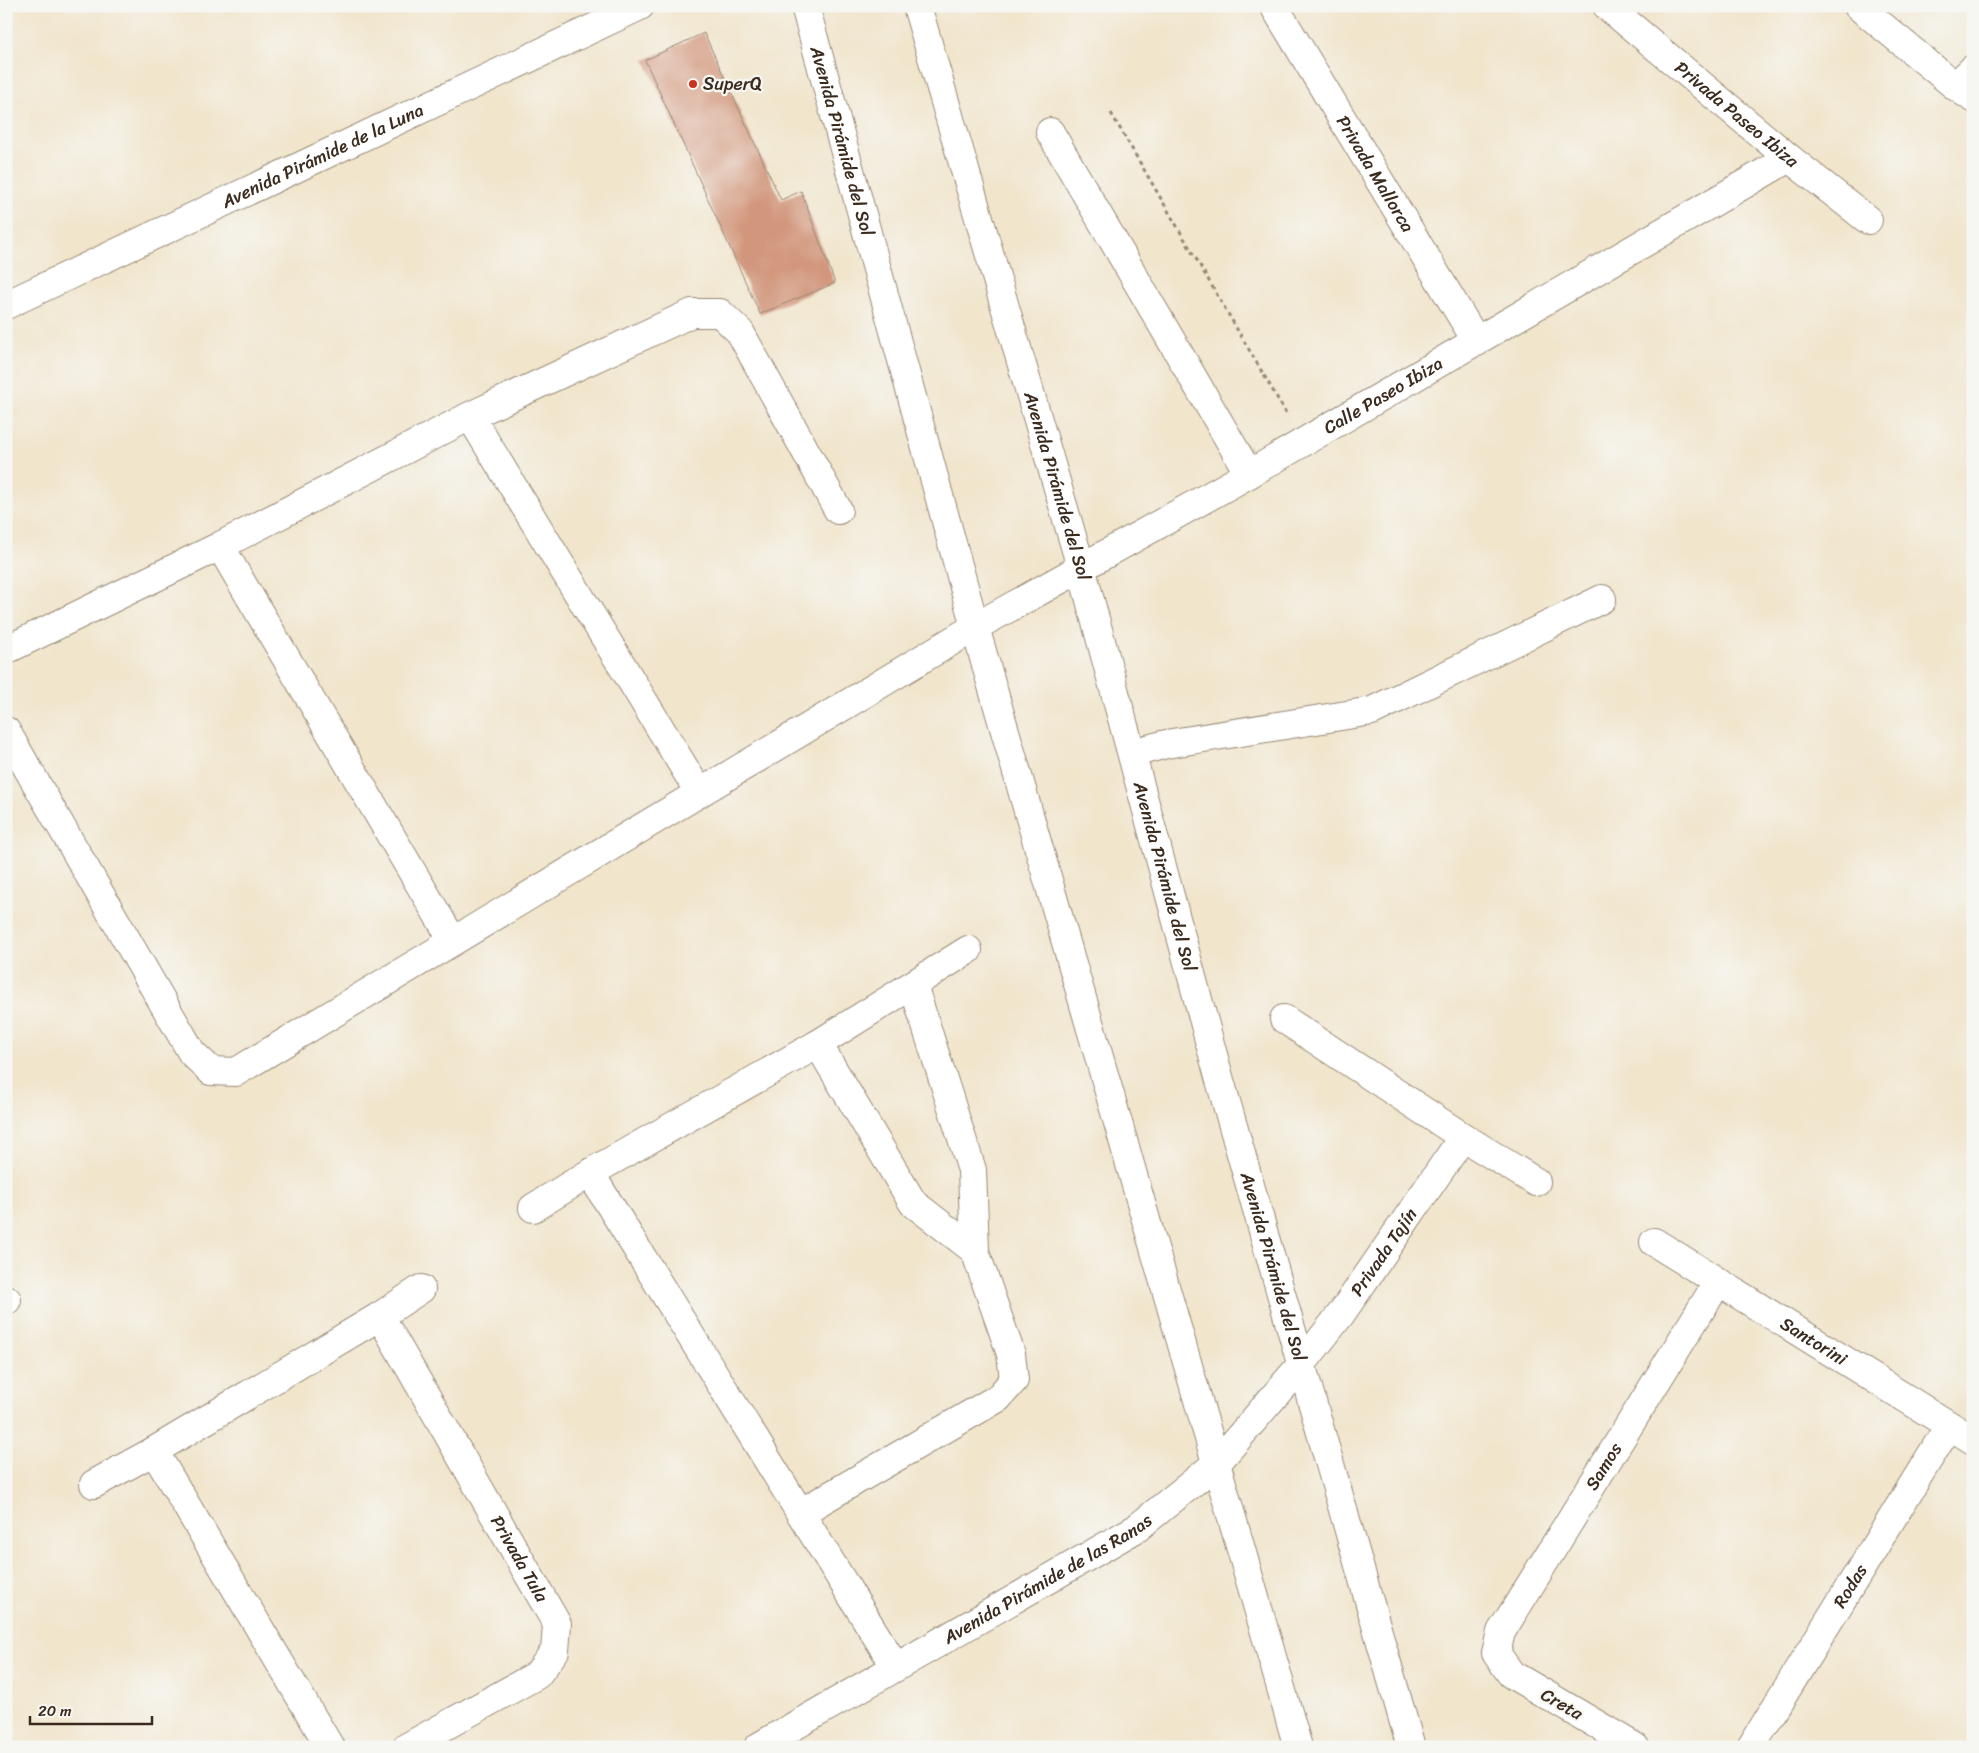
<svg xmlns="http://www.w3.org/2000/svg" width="1979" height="1753" font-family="Sriracha,sans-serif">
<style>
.building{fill:#d2967c}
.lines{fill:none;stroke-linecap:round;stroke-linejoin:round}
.minor-casing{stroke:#968875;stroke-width:30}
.tertiary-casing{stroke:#968875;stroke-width:30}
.path{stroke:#968875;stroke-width:3;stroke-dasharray:4 4;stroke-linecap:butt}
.minor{stroke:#fff;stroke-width:28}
.tertiary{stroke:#fff;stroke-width:28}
.poi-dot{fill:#c8321e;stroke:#f6f6f2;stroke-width:2}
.labels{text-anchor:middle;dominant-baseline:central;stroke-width:4.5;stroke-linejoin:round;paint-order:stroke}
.poi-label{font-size:18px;fill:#3b2a1e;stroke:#f6f6f2;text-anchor:start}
.street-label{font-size:18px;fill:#3b2a1e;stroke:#f6f6f2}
</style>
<rect width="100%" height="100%" fill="#f6f6f2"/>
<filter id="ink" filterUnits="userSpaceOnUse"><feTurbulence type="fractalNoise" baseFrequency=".02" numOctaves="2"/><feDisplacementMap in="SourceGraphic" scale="10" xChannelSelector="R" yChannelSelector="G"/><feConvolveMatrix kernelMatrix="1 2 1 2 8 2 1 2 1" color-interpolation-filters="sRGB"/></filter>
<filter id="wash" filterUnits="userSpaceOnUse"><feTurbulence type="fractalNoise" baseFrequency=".0096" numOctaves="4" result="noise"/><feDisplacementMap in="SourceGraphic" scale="20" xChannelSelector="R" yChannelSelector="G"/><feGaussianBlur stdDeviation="1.12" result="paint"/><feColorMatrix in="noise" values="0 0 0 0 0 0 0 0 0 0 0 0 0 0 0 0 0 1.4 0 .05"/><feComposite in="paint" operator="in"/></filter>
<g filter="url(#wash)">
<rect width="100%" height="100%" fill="#f1e5cc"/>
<g id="blocks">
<path class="building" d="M704,33l77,167 20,-9 34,92 -75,31 -115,-254z"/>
</g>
</g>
<g filter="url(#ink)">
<use href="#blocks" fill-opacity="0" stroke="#968875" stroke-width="1"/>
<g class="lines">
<defs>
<g id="minor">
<path id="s1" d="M1274,6l203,336"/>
<path id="s2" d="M1607,6l182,152 79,62"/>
<path d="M1858,6l97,80 18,12"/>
<path d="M1955,86l18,-17"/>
<path d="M1050,132l199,342"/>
<path d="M470,416l229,376"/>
<path d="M220,546l233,395"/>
<path d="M6,650l214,-104 250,-130 222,-103h28l20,19 98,178"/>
<path id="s3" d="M6,731l186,322 19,18 25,1 739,-445 274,-153 540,-316"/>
<path d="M1133,753l33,-9 206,-33 230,-112"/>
<path d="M1284,1019l179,118 73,45"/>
<path d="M818,1044l95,159 62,48"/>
<path d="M590,1173l305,493"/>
<path d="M533,1208l57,-35 228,-129 150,-94"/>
<path id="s4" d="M1654,1242l319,198"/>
<path d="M6,1299l1,1"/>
<path id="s5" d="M380,1316l177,308 -2,27 -18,24 -130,72"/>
<path id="s6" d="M1301,1365l40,-51 122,-177"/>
<path d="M154,1451l176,296"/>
<path d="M94,1484l60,-33 226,-135 41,-27"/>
<path d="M800,1513l198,-115 16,-18 -3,-26 -36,-103 -3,-81 -59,-185"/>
<path id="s7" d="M1635,1747l-124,-73 -15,-21 5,-21 217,-350"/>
<path id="s8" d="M1751,1747l198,-321"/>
</g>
<g id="tertiary">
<path id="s9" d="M805,6l170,621 323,1120"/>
<path id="s10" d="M917,6l164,561 138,510 192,670"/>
<path id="s11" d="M6,305l634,-299"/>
<path id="s12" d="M758,1747l379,-219 79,-64 85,-99"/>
</g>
</defs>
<use href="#minor" class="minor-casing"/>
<use href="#tertiary" class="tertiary-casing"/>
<path class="path" d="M1111,113l175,300"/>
<use href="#minor" class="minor"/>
<use href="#tertiary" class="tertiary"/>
</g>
</g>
<circle class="poi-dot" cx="693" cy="84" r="5"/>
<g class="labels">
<g class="poi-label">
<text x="703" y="84">SuperQ</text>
</g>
<g class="street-label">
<text stroke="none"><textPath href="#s2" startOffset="169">Privada Paseo Ibiza</textPath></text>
<text stroke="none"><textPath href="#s9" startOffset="140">Avenida Pirámide del Sol</textPath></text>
<text stroke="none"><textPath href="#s11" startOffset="350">Avenida Pirámide de la Luna</textPath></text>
<text stroke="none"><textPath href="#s1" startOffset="196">Privada Mallorca</textPath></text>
<text stroke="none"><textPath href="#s3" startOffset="1755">Calle Paseo Ibiza</textPath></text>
<text stroke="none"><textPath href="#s10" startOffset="500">Avenida Pirámide del Sol</textPath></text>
<text stroke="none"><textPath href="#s10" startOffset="905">Avenida Pirámide del Sol</textPath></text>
<text stroke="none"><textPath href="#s6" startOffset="140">Privada Tajín</textPath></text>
<text stroke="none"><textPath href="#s10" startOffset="1310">Avenida Pirámide del Sol</textPath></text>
<text stroke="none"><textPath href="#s4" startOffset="188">Santorini</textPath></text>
<text stroke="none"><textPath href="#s7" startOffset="386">Samos</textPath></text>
<text stroke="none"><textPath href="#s5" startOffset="280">Privada Tula</textPath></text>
<text stroke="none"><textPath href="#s12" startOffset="335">Avenida Pirámide de las Ranas</textPath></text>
<text stroke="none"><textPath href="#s8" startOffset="189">Rodas</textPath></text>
<text transform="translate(1562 1704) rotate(30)">Creta</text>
</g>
</g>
<rect width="1979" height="1753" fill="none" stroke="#f6f6f2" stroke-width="25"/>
<path d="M30 1716v8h122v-8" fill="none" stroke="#3b2a1e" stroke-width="2.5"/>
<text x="38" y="1716" font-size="15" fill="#3b2a1e" stroke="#f6f6f2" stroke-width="4" paint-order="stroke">20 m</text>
</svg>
